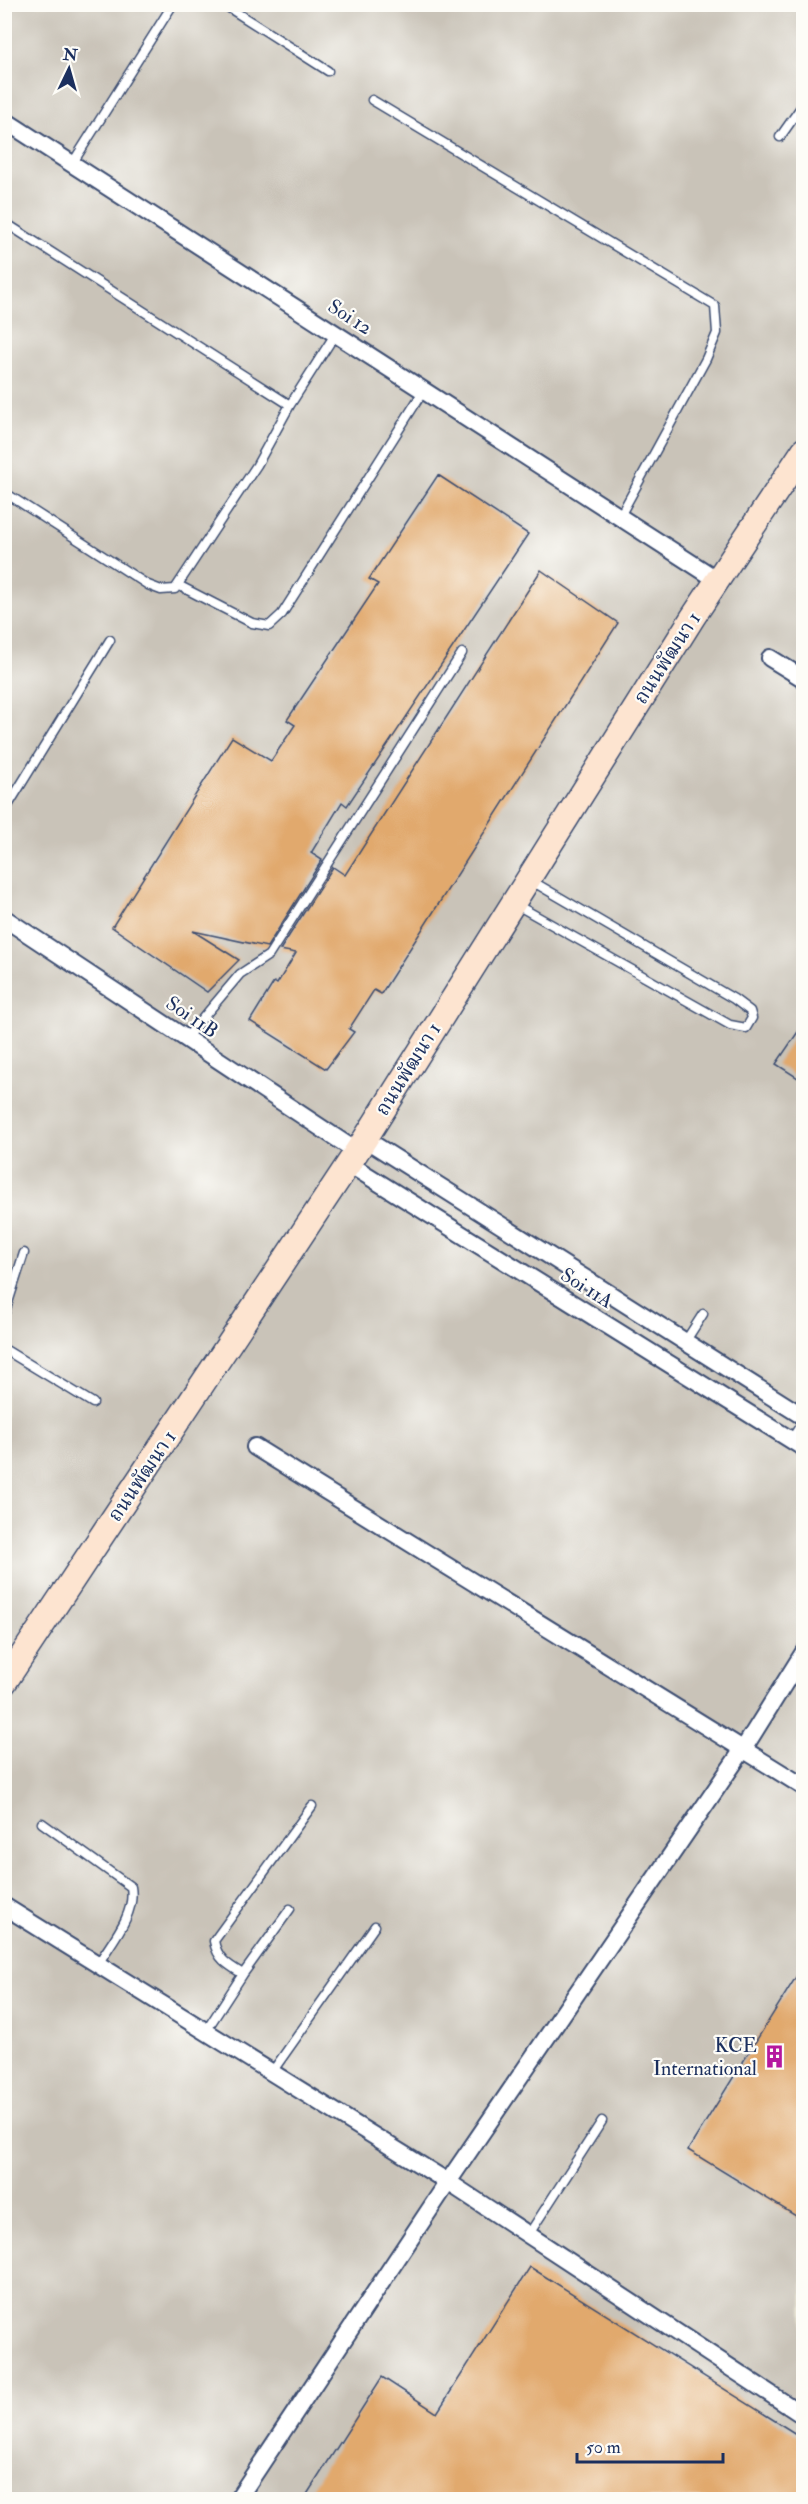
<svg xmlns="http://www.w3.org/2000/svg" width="808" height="2504" font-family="'IM FELL Double Pica','Noto Serif Thai',serif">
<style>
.industrial{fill:#c9c3b8}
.building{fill:#e1a96d}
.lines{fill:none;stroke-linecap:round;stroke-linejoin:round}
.lane-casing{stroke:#3b4c70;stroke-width:11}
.street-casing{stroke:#3b4c70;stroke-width:20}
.secondary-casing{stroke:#3b4c70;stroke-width:27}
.lane{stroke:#fff;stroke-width:8}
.street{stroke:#fff;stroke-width:16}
.secondary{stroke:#fde4d0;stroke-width:24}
.labels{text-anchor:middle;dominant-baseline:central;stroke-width:4.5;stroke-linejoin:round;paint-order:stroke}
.street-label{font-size:20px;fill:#1b2f5e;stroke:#fdfcf7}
.poi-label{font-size:20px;fill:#1b2f5e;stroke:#fdfcf7;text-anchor:end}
</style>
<rect width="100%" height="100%" fill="#fdfcf7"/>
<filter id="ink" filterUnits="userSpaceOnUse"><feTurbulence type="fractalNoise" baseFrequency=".0167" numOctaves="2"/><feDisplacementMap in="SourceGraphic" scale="12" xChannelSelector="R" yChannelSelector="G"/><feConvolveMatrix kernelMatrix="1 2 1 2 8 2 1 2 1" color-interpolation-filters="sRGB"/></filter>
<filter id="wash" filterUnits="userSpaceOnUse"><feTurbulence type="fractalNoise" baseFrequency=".008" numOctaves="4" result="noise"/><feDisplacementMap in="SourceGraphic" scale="24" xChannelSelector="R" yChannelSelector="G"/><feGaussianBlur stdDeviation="1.35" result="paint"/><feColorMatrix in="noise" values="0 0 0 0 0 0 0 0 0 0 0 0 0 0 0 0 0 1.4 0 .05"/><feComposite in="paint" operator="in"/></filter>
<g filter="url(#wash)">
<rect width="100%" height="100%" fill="#f2eed9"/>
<path class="industrial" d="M5,5h798v2494h-798z"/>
<g id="blocks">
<path class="building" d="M438,475l90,59 -181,272 -5,-4 -31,51 11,7 -55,87 -74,-16 46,29 -32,32 -95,-65 120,-190 39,24 24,-36 -8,-5 91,-136 -9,-5z
M541,570l77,53 -237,371 -7,-4 -25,39 5,3 -28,37 -76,-48 24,-39 3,2 19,-31 -16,-3 53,-83 12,8z
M804,1023v59l-28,-18z
M804,1964v257l-116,-71z
M530,2267l274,172v60h-500l78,-122 55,36z"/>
</g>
</g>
<g filter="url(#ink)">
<use href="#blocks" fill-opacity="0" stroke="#3b4c70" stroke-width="1.5"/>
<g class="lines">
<defs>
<path id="lane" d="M223,4l105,67
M372,100l343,206 2,27 -11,26 -86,157
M780,137l24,-34
M72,164l101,-160
M4,222l286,183 46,-72
M4,492l144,93 13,5 14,-1 82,-124 33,-60
M178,585l74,38 17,3 13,-12 142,-224
M4,812l106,-172
M515,904l215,121 16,3 6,-10 -2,-7 -16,-12 -204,-119
M186,1038l54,-64 29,-19 193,-302
M4,1315l20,-62
M685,1342l18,-28
M4,1349l89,54
M791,1440l13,-20
M42,1823l89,64c5,27 -19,54 -33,77
M243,1974c-15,-9 -26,-15 -29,-33l98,-135
M206,2031l37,-57 47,-65
M272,2072l103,-146
M529,2234l73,-113"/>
<path id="street" d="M4,120l715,461
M770,658l34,21
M4,918l352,233
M365,1139l439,278
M349,1164l455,284
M255,1447l549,340
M4,1906l444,276 356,234
M237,2500l211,-318 296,-434 60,-96"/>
<path id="secondary" d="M4,1683l361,-544 328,-522 111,-167"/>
</defs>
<use href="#lane" class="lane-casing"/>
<use href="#street" class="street-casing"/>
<use href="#secondary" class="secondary-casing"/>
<use href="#lane" class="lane"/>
<use href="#street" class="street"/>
<use href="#secondary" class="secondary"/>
</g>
</g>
<defs>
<symbol id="building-bare" viewBox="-9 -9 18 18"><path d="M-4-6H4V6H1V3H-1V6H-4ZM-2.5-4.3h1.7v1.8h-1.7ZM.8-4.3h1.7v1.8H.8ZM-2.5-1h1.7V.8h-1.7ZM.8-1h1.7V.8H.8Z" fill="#b5179e" stroke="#fdfcf7" stroke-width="2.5" paint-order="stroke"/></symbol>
</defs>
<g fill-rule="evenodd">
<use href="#building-bare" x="758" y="2040" width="33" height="33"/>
</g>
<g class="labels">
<g class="street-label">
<text transform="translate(350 317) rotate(33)">Soi 12</text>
<text transform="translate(667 658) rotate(-57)">ถนนพัฒนา 1</text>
<text transform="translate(192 1017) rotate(34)">Soi 11B</text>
<text transform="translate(408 1069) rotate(-58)">ถนนพัฒนา 1</text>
<text transform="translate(587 1288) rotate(32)">Soi 11A</text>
<text transform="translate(142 1476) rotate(-56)">ถนนพัฒนา 1</text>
</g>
<g class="poi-label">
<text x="757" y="2045">KCE<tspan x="757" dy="23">International</tspan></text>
</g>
</g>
<rect width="808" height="2504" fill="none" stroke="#fdfcf7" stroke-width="24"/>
<g transform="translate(69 69) rotate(5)" stroke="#fdfcf7" stroke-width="4.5" paint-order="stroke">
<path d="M0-4.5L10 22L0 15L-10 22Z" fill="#1b2f5e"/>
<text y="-9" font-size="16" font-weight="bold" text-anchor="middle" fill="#1b2f5e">N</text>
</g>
<path d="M577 2453v9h146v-9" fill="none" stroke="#1b2f5e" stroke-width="3"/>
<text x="586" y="2453" font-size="18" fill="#1b2f5e" stroke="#fdfcf7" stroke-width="4.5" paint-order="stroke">50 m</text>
</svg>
